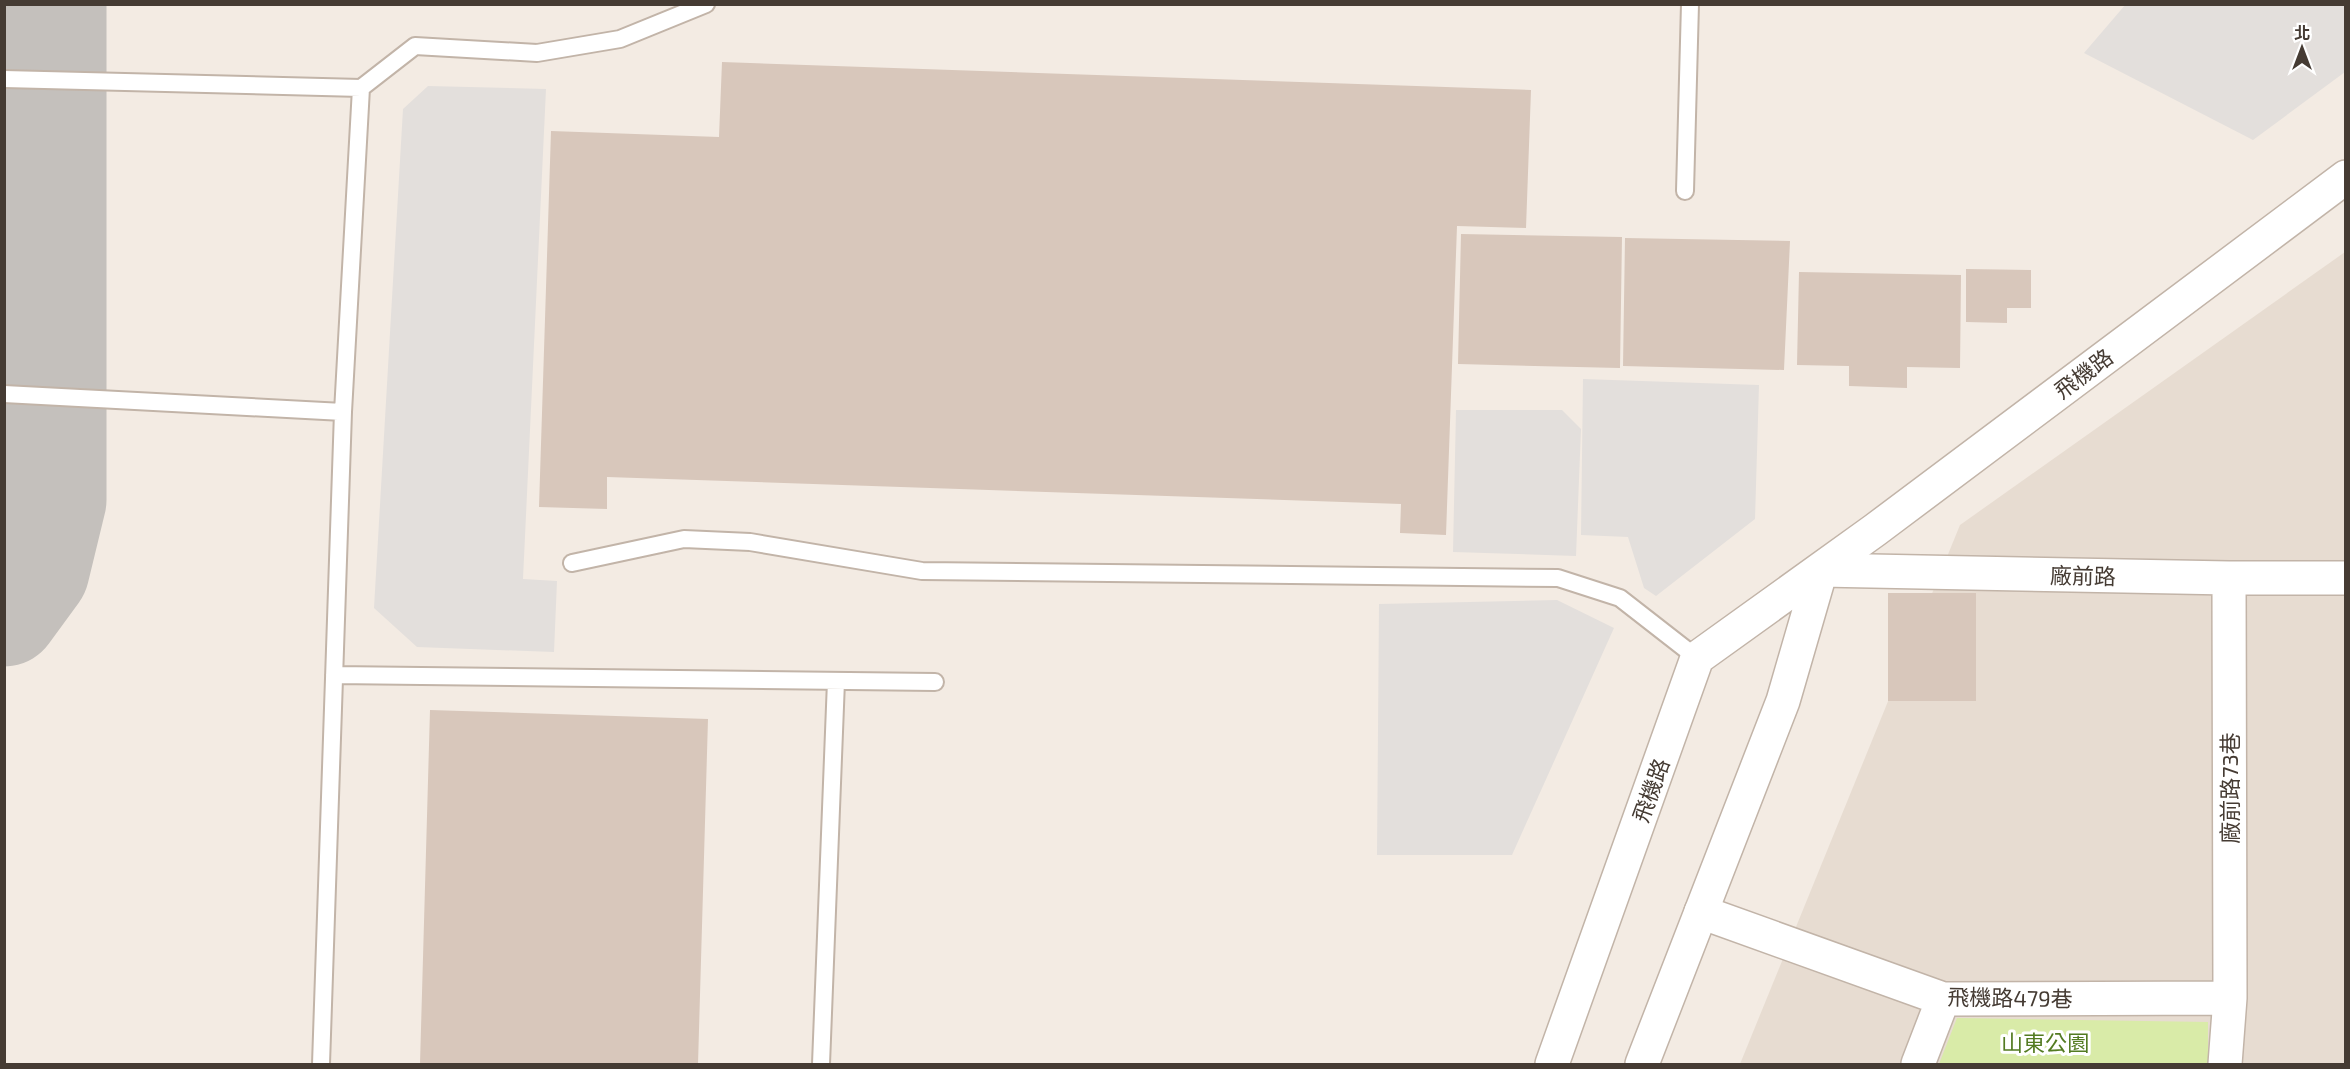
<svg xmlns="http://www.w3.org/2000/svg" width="2350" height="1069" font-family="'Exo 2','Noto Sans TC',sans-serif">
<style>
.residential{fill:#e7dcd1}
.green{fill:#d9eba8}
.parking{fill:#e3dfdc}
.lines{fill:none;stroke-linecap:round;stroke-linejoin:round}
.taxiway{stroke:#c4c0bc;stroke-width:111}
.building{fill:#d8c7bb}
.service-casing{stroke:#c2b4a8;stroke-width:20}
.minor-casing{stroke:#c2b4a8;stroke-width:36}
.tertiary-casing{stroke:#c2b4a8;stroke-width:36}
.service{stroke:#fff;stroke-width:16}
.minor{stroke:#fff;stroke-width:33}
.tertiary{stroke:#fff;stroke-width:33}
.labels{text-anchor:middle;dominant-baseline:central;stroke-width:6;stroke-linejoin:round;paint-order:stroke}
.street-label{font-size:22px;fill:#453b33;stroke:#fff}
.park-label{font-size:22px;fill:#537b22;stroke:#fff}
</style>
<rect width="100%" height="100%" fill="#f3ebe3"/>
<path class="residential" d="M2345,252v812h-605l220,-539z"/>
<path class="green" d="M1957,1018l251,4v42h-269z"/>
<path class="parking" d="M2126,4l219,1v67l-92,68 -169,-87z
M428,86l118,3 -23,490 34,2 -3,71 -137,-5 -43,-39 29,-499z
M1583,379l176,6 -4,134 -99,77 -12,-8 -16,-51 -47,-2z
M1456,410h106l19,19 -5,127 -123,-4z
M1557,600l57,28 -102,227h-135l2,-251z"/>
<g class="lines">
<path class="taxiway" d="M4,611l30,-41 17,-70v-496"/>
</g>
<path class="building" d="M722,62l809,28 -5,138 -69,-2 -11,309 -46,-2 1,-29 -794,-27v32l-68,-2 12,-376 168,6z
M1461,234l161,3 -2,131 -162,-4z
M1625,238l165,3 -6,129 -161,-4z
M1966,269l65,1v38h-24v15l-41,-1z
M1799,272l162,3 -1,93 -53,-1v21l-58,-2v-20l-52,-1z
M1888,593h88v108h-88z
M430,710l278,9 -10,345h-278z"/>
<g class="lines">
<defs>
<path id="service" d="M4,79l357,9
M1685,191l5,-187
M4,394l339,18
M572,563l112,-24 66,3 172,29 636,7 62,20 77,60
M334,675l601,7
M321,1064l22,-652 18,-324 54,-42 122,7 83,-14 86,-35
M821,1064l15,-383"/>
<path id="minor" d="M1821,570l408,8h117
M1701,912l242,87 287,-1
M1918,1064l25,-65
M2225,1064l5,-66 -1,-420"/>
<path id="tertiary" d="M1552,1064l145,-406 178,-128 471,-353
M1642,1064l141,-363 38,-131"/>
</defs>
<use href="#service" class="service-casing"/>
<use href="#minor" class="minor-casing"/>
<use href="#tertiary" class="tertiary-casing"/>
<use href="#service" class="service"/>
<use href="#minor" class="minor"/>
<use href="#tertiary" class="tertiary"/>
</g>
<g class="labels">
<g class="street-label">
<text transform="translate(2083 373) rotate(-37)">飛機路</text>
<text transform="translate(2083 575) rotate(1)">廠前路</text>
<text transform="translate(2229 788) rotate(-90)">廠前路73巷</text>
<text transform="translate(1650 790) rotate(-70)">飛機路</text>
<text transform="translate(2010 997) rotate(1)">飛機路479巷</text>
</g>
<g class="park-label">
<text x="2045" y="1042">山東公園</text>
</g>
</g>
<rect width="2350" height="1069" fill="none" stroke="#453b33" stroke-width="12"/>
<g transform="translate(2302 48)" stroke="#ffffff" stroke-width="4.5" paint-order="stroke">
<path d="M0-4.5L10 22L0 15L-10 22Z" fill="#453b33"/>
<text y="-9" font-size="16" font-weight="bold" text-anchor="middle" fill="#453b33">北</text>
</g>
</svg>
